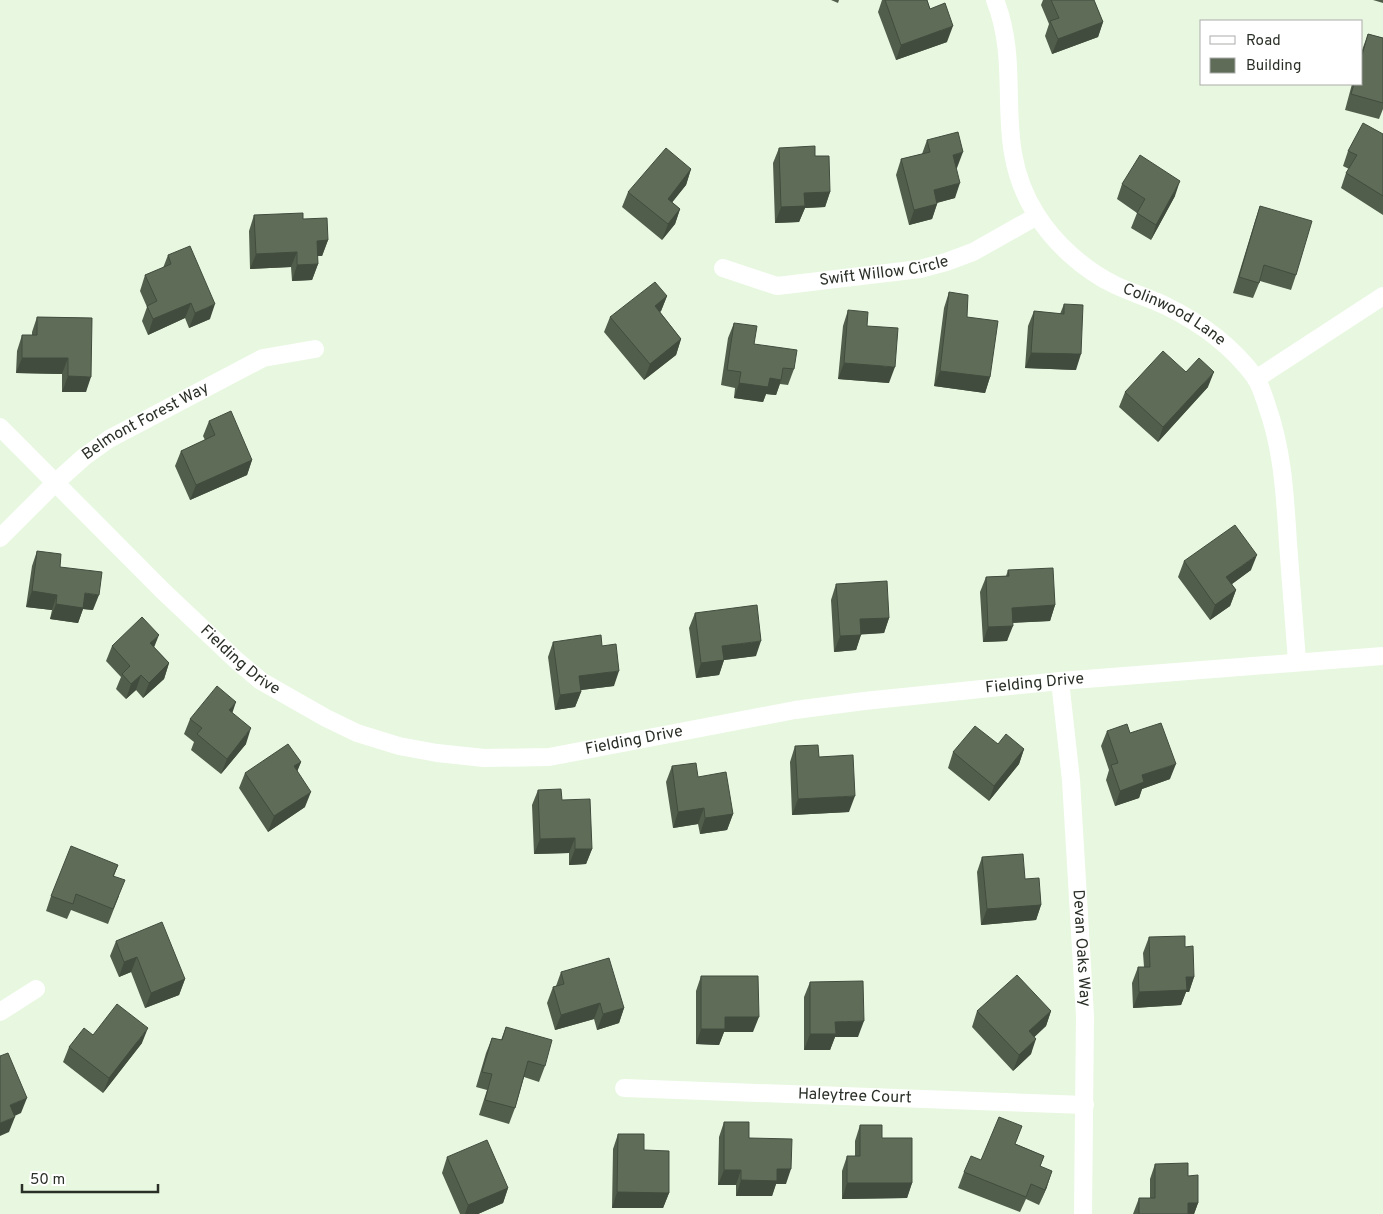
<svg xmlns="http://www.w3.org/2000/svg" width="1383" height="1214" font-family="Overpass,sans-serif">
<style>
.lines{fill:none;stroke-linecap:round;stroke-linejoin:round}
.minor{stroke:#fff;stroke-width:18}
.wall{fill:#525e4c}
.shaded-wall{fill:#424c3e}
.building{fill:#5f6d58;stroke:#424c3e}
.labels{text-anchor:middle;dominant-baseline:central;stroke-width:5;stroke-linejoin:round;paint-order:stroke}
.street-label{font-size:16px;fill:#2a3027;stroke:#fff}
</style>
<rect width="100%" height="100%" fill="#e8f8e0"/>
<g class="lines">
<g class="minor">
<path id="s1" d="M995,0c29,73 -5,141 41,214 18,29 48,56 79,71 17,8 35,13 51,21 35,17 66,40 89,71 6,9 9,20 12,29 16,45 18,90 21,137 3,39 6,79 9,118"/>
<path id="s2" d="M723,268l54,18 143,-17 26,-7 27,-10 64,-36"/>
<path d="M1256,379l127,-83"/>
<path id="s3" d="M0,427l163,164 73,69 25,21 65,37 31,15 42,13 38,7 47,5 65,-1 246,-47 69,-9 196,-20 323,-25"/>
<path id="s4" d="M0,538l56,-56 28,-25 25,-18 154,-81 52,-9"/>
<path id="s5" d="M1060,681l11,99 14,236 -2,198"/>
<path d="M0,1012l36,-23"/>
<path id="s6" d="M624,1088l461,17"/>
</g>
</g>
<path class="wall" d="M831,0h8l-1,3z
M882,0h45l3,9 17,33 -51,18 -18,-48z
M1043,0h51l9,22 -5,15 -46,17 -7,-18 4,-12 -8,-19z
M1373,0h10v3z
M1368,34l15,4v71l-4,10 -34,-9 7,-26h10v-34z
M1383,134v81l-42,-27 5,-15 3,-4 -6,-3 5,-15z
M927,140l30,28h-1l-1,30 -18,5v1l-5,15 -23,6 -13,-50 5,-16 21,-5z
M779,148l36,8 15,36 -5,15 -20,1 -6,14 -24,1 -2,-60z
M691,169l-5,16 -14,17 8,7 -5,15 -13,16 -40,-33 6,-15z
M1122,184l53,12 -24,44 -20,-12 6,-15 -20,-14z
M1260,206l36,69 -5,15 -31,-9 -7,17 -20,-5 22,-72z
M254,215l49,4 25,21 -6,16h-5l1,8 -6,16 -20,1 -1,-14 -41,2 -1,-38z
M168,255l42,64 -21,9 -4,-10 -37,17 -6,-14 5,-14 -7,-16 5,-16 18,-7z
M949,292l18,25 23,60 -5,16 -51,-7 10,-78z
M667,296l-6,15 -1,1 21,27 -5,16 -32,25 -40,-48 6,-15z
M1064,304l12,66 -51,-2 3,-42 6,-15 26,3z
M848,310l19,16 22,57 -51,-4 5,-53z
M37,317l55,1 -6,74h-24v-18l-46,-1 1,-22 5,-16h10v-3z
M734,323l20,21 40,25 -6,16 -8,-1 -4,11 -10,-1 -3,8 -29,-4 1,-10 -14,-3 7,-47z
M1186,372l22,15 -50,55 -39,-35 6,-15z
M209,421l43,39 -5,15 -57,25 -15,-34 6,-15 24,-11 -2,-4z
M37,551l23,16 33,43 -10,-1 -5,14 -28,-4 2,-9 -26,-3 6,-41z
M1184,561l67,9 -19,14 4,6 -6,16 -20,14 -32,-43z
M1008,570l47,35 -5,16 -38,2 -5,18 -24,1 -3,-50 6,-15 20,-1z
M836,584l53,34 -5,15 -23,1 -5,16 -22,2 -3,-52z
M695,613l61,43 -32,4 -5,15 -23,3 -7,-50z
M553,642l49,4 12,40 -33,4v2l-6,15 -20,3 -7,-53z
M112,646l42,1 15,16 -5,16 -21,19 -7,-8 -10,9 -10,-10 5,-12 -15,-16z
M232,713l14,31 -25,30 -30,-24 3,-8 -10,-8 6,-15z
M1107,731l23,2 40,46 -28,10 -3,9 -24,8 -9,-26 3,-10 -8,-24z
M998,744l26,5 -5,15 -30,37 -41,-33 5,-16z
M795,746l24,11 30,55 -57,3 -2,-53z
M301,762l-4,9 8,36 -37,25 -29,-44 6,-15z
M672,766l26,11 35,37 -6,16 -27,4 -2,-10 -25,4 -7,-46z
M538,790l24,10 30,49 -6,15 -17,1v-12l-35,1 -2,-49z
M982,857l43,22 16,26 -5,15 -55,5 -4,-53z
M118,865l-4,11 5,20 -11,28 -37,-14 -4,9 -21,-8 5,-15z
M1149,937l36,10 9,30 -5,15h-3l-5,13 -48,3 -1,-25 6,-16h6l-1,-14z
M116,941l69,38 -6,16 -34,13 -14,-36 -12,5 -9,-21z
M561,972l63,36 -5,15 -22,7 -3,-11 -39,11 -8,-27 6,-16 3,-1z
M701,976l52,56h-29l-5,13 -23,-1v-53z
M810,982l48,55h-23l-5,13h-26v-53z
M977,1011h74l-5,15 -12,11 -3,17 -18,17 -41,-44z
M506,1027l39,39 -6,16 -15,-5 -9,31 -6,16 -30,-9 8,-25 -11,-3 10,-34 6,-15 9,2z
M93,1035l49,8 -39,50 -40,-31 6,-15z
M724,1122l25,16 37,46h-10l-4,12h-36v-11h-18l1,-48z
M860,1125l22,13 30,45 -5,15 -65,1v-28l5,-15h8v-15z
M618,1134l26,16 25,43 -6,15h-51l1,-59z
M1016,1144l28,12 -4,11 7,20 -8,18 -13,-6 -6,13 -62,-24 6,-16 17,-12z
M447,1157l61,31 -5,15 -25,11h-18l-18,-41z
M1155,1164l33,12 10,27 -4,11h-61l6,-16h11v-19z"/>
<path class="shaded-wall" d="M1103,22l-5,15 -46,17 6,-15z
M953,26l-6,16 -51,18 5,-15z
M963,152l-6,16 -9,2 5,-15z
M691,169l-5,16 -23,29 5,-15z
M1180,181l-5,15 -24,44 5,-15z
M960,183l-5,15 -27,7 6,-15z
M830,192l-5,15 -20,1 -6,14 -24,1 6,-16 23,-14z
M937,204l-5,15 -23,6 5,-15z
M680,209l-5,15 -13,16 6,-16z
M328,240l-6,16h-11l6,-15z
M297,252l-6,15 -41,2 6,-15z
M318,264l-6,16 -20,1 5,-16z
M667,296l-6,15 -12,10 6,-15z
M191,303l-6,15 -37,17 5,-16z
M215,304l-5,15 -21,9 6,-15z
M681,339l-5,16 -32,25 6,-16z
M1031,353l50,1 -5,16 -51,-2z
M22,358h46l-6,16 -46,-1z
M844,363l51,4 -6,16 -51,-4z
M940,371l50,6 -5,16 -51,-7z
M1214,372l-6,15 -50,55 5,-15z
M68,376l23,1 -5,15h-24z
M770,378l11,2 -5,15 -10,-1 -3,8 -29,-4 5,-15z
M252,460l-5,15 -57,25 6,-15z
M1257,555l-6,15 -30,22 5,-15z
M1236,590l-6,16 -20,14 5,-15z
M32,591l25,4 -5,15 -26,-3z
M85,593l14,2 -6,15 -10,-1 -5,14 -28,-4 6,-15z
M1055,605l-5,16 -44,2 6,-15z
M889,618l-5,15 -29,2 5,-16z
M1013,626l-6,15 -24,1 5,-15z
M159,635l-6,15 -3,-7z
M861,635l-5,15 -22,2 6,-16z
M761,641l-5,15 -32,4 -5,15 -23,3 5,-15 21,-17z
M169,663l-5,16 -21,19 6,-15z
M619,671l-5,15 -41,5 6,-15z
M141,675l-5,15 -10,9 5,-15z
M581,692l-6,15 -20,3 5,-15z
M236,702l-5,15 -2,-7z
M251,728l-5,16 -25,30 6,-15z
M1024,749l-5,15 -30,37 5,-15z
M301,762l-6,15 -1,-11z
M1176,764l-6,15 -28,10 -3,9 -24,8 5,-15 22,-16z
M311,792l-6,15 -37,25 6,-16z
M855,796l-6,16 -57,3 6,-16z
M704,808l-6,16 -25,4 5,-16z
M733,814l-6,16 -27,4 5,-16z
M575,838l-6,15 -35,1 6,-15z
M575,849h17l-6,15 -17,1z
M1041,905l-5,15 -55,5 6,-16z
M137,957l-6,15 -12,5 5,-15z
M1186,977h8l-5,15h-3l-5,13 -48,3 6,-16z
M185,979l-6,16 -34,13 6,-15z
M600,1003l-6,16 -39,11 6,-15z
M624,1008l-5,15 -22,7 6,-16z
M1051,1011l-5,15 -22,21 5,-16z
M725,1017h34l-6,15h-29l-5,13 -23,-1 5,-15z
M864,1021l-6,16h-23l-5,13h-26l6,-16 25,-12z
M148,1028l-6,15 -39,50 6,-15z
M1036,1039l-5,15 -18,17 6,-16z
M27,1098l-6,15 -17,8 6,-16z
M15,1117l-6,15 -9,4v-13z
M777,1169h14l-5,15h-10l-4,12h-36l5,-16z
M724,1170h17l-5,15h-18z
M1052,1171l-5,16 -8,18 6,-15z
M847,1183h65l-5,15 -65,1z
M508,1188l-5,15 -25,11h-13l3,-9z
M617,1192l52,1 -6,15h-51z
M1188,1203h10l-4,11h-10z"/>
<path class="building" d="M885,0h42l3,9 15,-6 8,23 -52,19z
M1051,0h43l9,22 -45,17 -8,-18 9,-3z
M1368,34l15,4v65l-32,-9 3,-10h8v-29z
M1363,123l20,11v62l-37,-23 11,-18 -9,-4z
M958,132l5,20 -10,3 7,28 -26,7 3,14 -23,6 -13,-51 29,-7 -3,-12z
M815,146v10h14l1,36 -26,1 1,13 -24,1 -2,-59z
M666,148l25,21 -23,30 12,10 -12,15 -40,-32z
M1140,155l40,26 -24,44 -19,-12 8,-14 -23,-15z
M1260,206l52,15 -16,54 -32,-10 -5,18 -20,-6z
M303,213v6l24,-1 1,22 -11,1 1,23 -21,1v-13l-41,2 -2,-39z
M190,246l25,58 -20,9 -4,-10 -38,16 -6,-13 10,-5 -12,-26 26,-11 -3,-9z
M655,282l12,14 -12,10 26,33 -31,25 -40,-47z
M949,292l19,3 -1,22 31,4 -8,56 -50,-6z
M1064,304l19,1 -2,49 -50,-1 3,-42 30,3z
M848,310l20,2 -1,14 31,2 -3,39 -51,-4z
M37,317l55,1 -1,59 -23,-1v-18h-46v-23h15z
M734,323l23,3 -3,18 43,6 -3,19 -11,-1 -2,12 -11,-2 -2,9 -29,-4 2,-11 -14,-2z
M1163,351l23,21 13,-14 15,14 -51,55 -38,-35z
M231,411l21,49 -56,25 -15,-34 34,-16 -6,-14z
M1235,525l22,30 -31,22 10,13 -21,15 -31,-44z
M37,551l24,3 -1,13 42,5 -3,23 -14,-2 -2,15 -27,-4 1,-9 -25,-4z
M1053,568l2,37 -43,3 1,18 -25,1 -2,-50 23,-1 -1,-6z
M887,581l2,37 -29,1 1,16 -21,1 -4,-52z
M757,605l4,36 -39,5 2,14 -23,3 -6,-50z
M142,617l17,18 -9,8 19,20 -20,20 -8,-8 -10,9 -9,-10 8,-8 -18,-20z
M601,635l1,11 14,-2 3,27 -40,5 2,16 -21,3 -7,-53z
M217,686l19,16 -7,8 22,18 -24,31 -30,-25 5,-6 -12,-9z
M1161,723l15,41 -34,11 2,7 -24,9 -9,-26 7,-2 -11,-32 20,-7 3,9z
M975,726l23,18 8,-10 18,15 -30,37 -41,-34z
M288,744l13,18 -7,4 17,26 -37,24 -29,-43z
M818,745l1,12 34,-2 2,41 -57,3 -3,-53z
M696,763l2,14 28,-5 7,42 -28,4 -1,-10 -26,4 -6,-46z
M561,789l1,11 28,-1 2,50h-17v-11l-35,1 -2,-49z
M71,846l47,19 -5,11 12,4 -12,29 -37,-15 -3,10 -22,-8z
M1023,854l2,25 14,-1 2,27 -54,4 -5,-52z
M162,922l23,57 -34,14 -14,-36 -13,5 -8,-21z
M1185,936v11l8,-1 1,31h-8l1,13 -48,2 -1,-25h12l-1,-30z
M609,958l15,50 -21,6 -3,-11 -39,12 -8,-28 11,-3 -3,-12z
M1017,975l34,36 -22,20 7,8 -17,16 -42,-44z
M701,976h57l1,41h-34v12h-24z
M863,981l1,40 -29,1 1,12h-26v-52z
M117,1004l31,24 -39,50 -40,-31 15,-19 9,7z
M506,1027l46,13 -7,26 -17,-5 -13,47 -30,-8 7,-26 -10,-2 10,-34 10,2z
M8,1053l19,45 -17,7 5,12 -15,6v-67z
M999,1117l23,9 -7,18 29,12 -4,10 12,5 -7,19 -14,-6 -5,13 -62,-25 7,-16 10,4z
M724,1122h25v16l43,1 -1,30h-14v12l-36,-1v-10h-17z
M860,1125h22v13h30v45h-65v-27h13z
M618,1134h26v16l25,1v42l-52,-1z
M487,1140l21,48 -40,17 -21,-48z
M1188,1163v13l10,-1v28h-10v11h-49v-16h16v-34z"/>
<g class="labels">
<g class="street-label">
<text stroke="none"><textPath href="#s2" startOffset="165">Swift Willow Circle</textPath></text>
<text stroke="none"><textPath href="#s1" startOffset="394">Colinwood Lane</textPath></text>
<text stroke="none"><textPath href="#s4" startOffset="188">Belmont Forest Way</textPath></text>
<text stroke="none"><textPath href="#s3" startOffset="335">Fielding Drive</textPath></text>
<text stroke="none"><textPath href="#s3" startOffset="1160">Fielding Drive</textPath></text>
<text stroke="none"><textPath href="#s3" startOffset="755">Fielding Drive</textPath></text>
<text stroke="none"><textPath href="#s5" startOffset="268">Devan Oaks Way</textPath></text>
<text stroke="none"><textPath href="#s6" startOffset="231">Haleytree Court</textPath></text>
</g>
</g>
<rect x="1200" y="20" width="162" height="65" fill="#ffffff" stroke="#aaaca9"/>
<rect x="1210" y="36" width="25" height="8" fill="#ffffff" stroke="#aaaca9"/>
<text x="1246" y="45" font-size="15" fill="#2a3027">Road</text>
<rect x="1210" y="58" width="25" height="15" fill="#5f6d58" stroke="#aaaca9"/>
<text x="1246" y="70" font-size="15" fill="#2a3027">Building</text>
<path d="M22 1184v8h136v-8" fill="none" stroke="#2a3027" stroke-width="2.5"/>
<text x="30" y="1184" font-size="15" fill="#2a3027" stroke="#ffffff" stroke-width="4" paint-order="stroke">50 m</text>
</svg>
